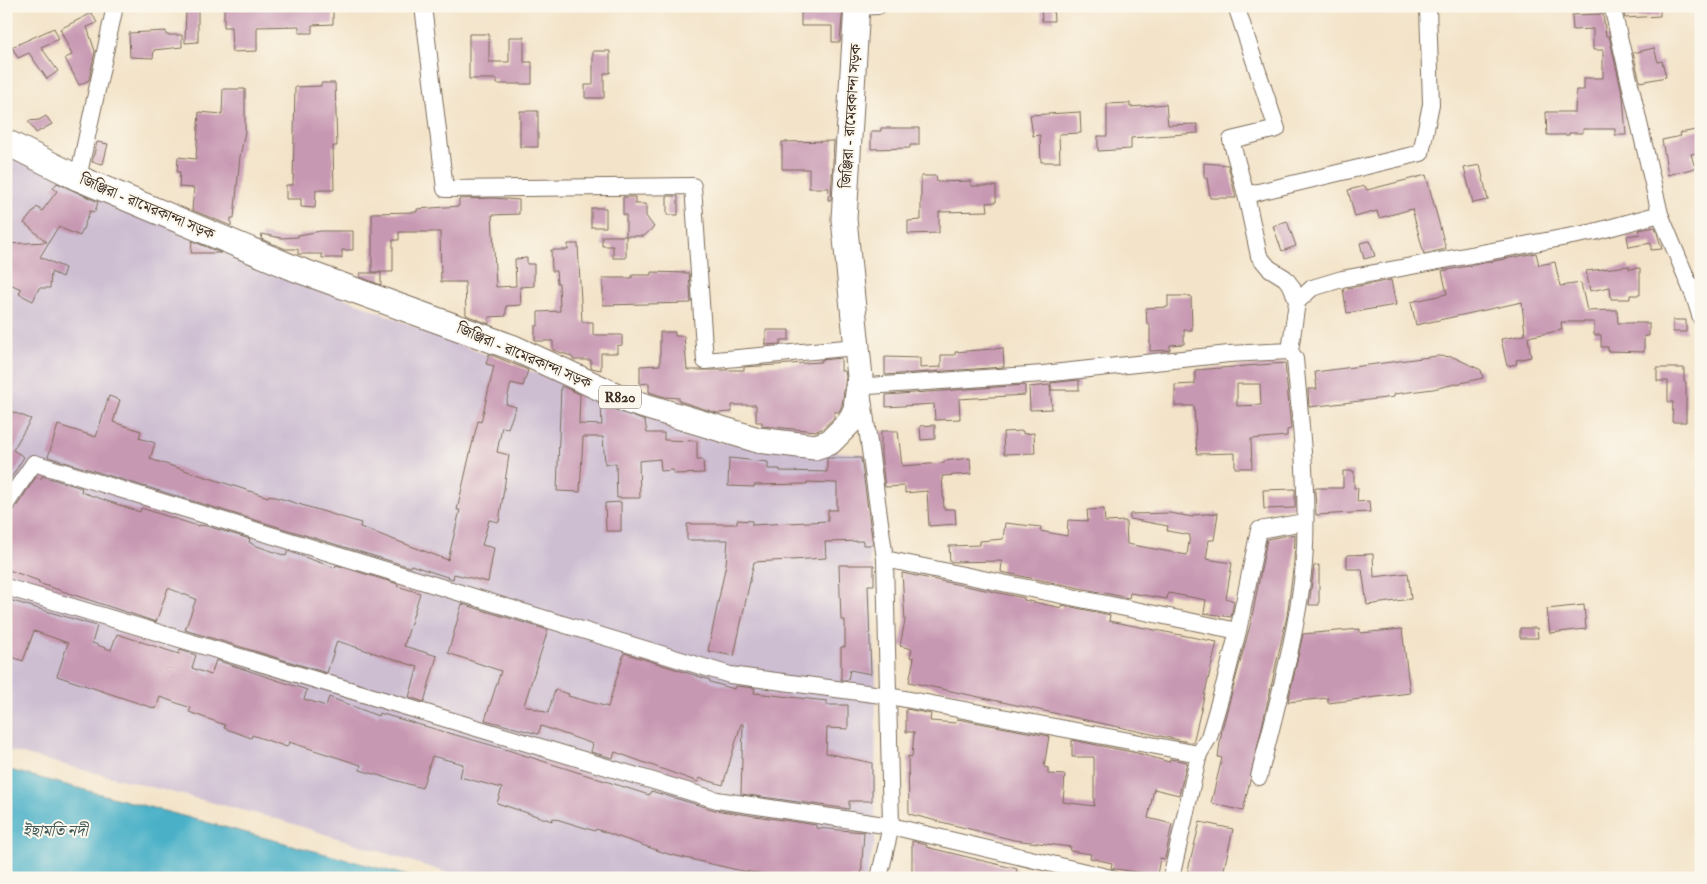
<svg xmlns="http://www.w3.org/2000/svg" width="1707" height="884" font-family="'IM FELL Double Pica','Noto Serif Bengali',serif">
<style>
.industrial{fill:#cdbed2}
.water{fill:#48b0c7;stroke:#426d72}
.building{fill:#c798b2;fill-rule:evenodd}
.lines{fill:none;stroke-linecap:round;stroke-linejoin:round}
.minor-casing{stroke:#7b6b5a;stroke-width:18}
.primary-casing{stroke:#7b6b5a;stroke-width:27}
.minor{stroke:#fff;stroke-width:16}
.primary{stroke:#fff;stroke-width:25}
.labels{text-anchor:middle;dominant-baseline:central;stroke-width:4;stroke-linejoin:round;paint-order:stroke}
.shield{fill:#fbf7ec;stroke:#75685c;stroke-width:1}
.shield-label{font-size:14px;font-weight:bold;fill:#3b2a1e}
.street-label{font-size:15px;fill:#3b2a1e;stroke:#fbf7ec}
.water-label{font-size:16px;font-style:italic;fill:#405959;stroke:#fbf7ec}
</style>
<rect width="100%" height="100%" fill="#fbf7ec"/>
<filter id="ink" filterUnits="userSpaceOnUse"><feTurbulence type="fractalNoise" baseFrequency=".02" numOctaves="2"/><feDisplacementMap in="SourceGraphic" scale="10" xChannelSelector="R" yChannelSelector="G"/><feConvolveMatrix kernelMatrix="1 2 1 2 8 2 1 2 1" color-interpolation-filters="sRGB"/></filter>
<filter id="wash" filterUnits="userSpaceOnUse"><feTurbulence type="fractalNoise" baseFrequency=".0096" numOctaves="4" result="noise"/><feDisplacementMap in="SourceGraphic" scale="20" xChannelSelector="R" yChannelSelector="G"/><feGaussianBlur stdDeviation="1.12" result="paint"/><feColorMatrix in="noise" values="0 0 0 0 0 0 0 0 0 0 0 0 0 0 0 0 0 1.4 0 .05"/><feComposite in="paint" operator="in"/></filter>
<g filter="url(#wash)">
<rect width="100%" height="100%" fill="#f3e3c8"/>
<path class="industrial" d="M6,153l179,80 265,108 270,101 145,12 11,221 -1,166 -9,37h-402l-187,-59 -271,-69z"/>
<path class="water" d="M6,769l410,109h-410z"/>
<g id="blocks">
<path class="building" d="M186,6h12v36l-13,1z
M224,6h64v4l29,-1v-3h16v18l-21,1v8h-13v-7l-42,1v24l-25,1 -1,-25h-7z
M810,6h33l-3,36h-8v-16h-31v-14h9z
M1041,6h12l1,15h-12z
M1645,6h15v10l-35,2 -2,-9z
M92,13l5,10 -10,4 8,24 -6,29 -10,5 -14,-27 7,-3 -12,-26z
M1603,14l3,22h3l14,61 3,38h-11v-6h-32v4h-14v2h-22l-1,-23h29l1,-22h8v-12h19v-28h-10v-21l-20,1 -1,-15z
M54,28l5,11 -18,8 17,24 -11,8 -18,-26 -11,5 -6,-11z
M166,31v4h16v12l-28,3 -1,8 -23,-1 -1,-24z
M469,34h20v28h20v-25h15v25h8v22h-35v-5h-28z
M1654,48l4,14 4,-1 4,16 -26,5 -7,-29z
M593,51h17v22h-6v25h-19v-13h8z
M321,83h14l2,63h-4l1,44h-18l-1,18 -14,-1v-8h-15v-14h7l2,-98 26,-1z
M223,89h22v42l-5,26 -6,61h-3v8l-39,-16 2,-22 -15,-1 1,-15h-3l1,-15 18,2 3,-47 23,2z
M1130,103v4l36,-3 2,21 29,-1 1,9 -67,5v11l-33,2v-15h9v-32z
M520,111h18v36h-18z
M1080,112l1,21 -22,1 1,28h-19l-1,-27 -7,1 -3,-21z
M46,116l6,8 -16,9 -8,-12 11,-1z
M881,128h38v17h-9v3l-39,1v-18h10z
M1701,129v23l-10,2 4,14 -27,7 -6,-35 19,-4 -1,-3z
M834,141l-3,59h-3l1,-12h-20v-19h-27v-27z
M97,142l11,2 -5,20 -11,-2z
M1204,163l24,2 8,33h-26l-3,-20h-3z
M1480,165l8,35 -15,3 -9,-35z
M1426,175l20,74 -22,5 -12,-45 -33,9 -2,-7 -22,6 -7,-27 17,-4 2,4z
M921,176h15l1,6 34,-1v5h25v16l-9,1 1,8 -49,1v21l-31,1v-13l13,-1z
M57,183l41,19 -3,10 -5,-1 -10,25 -22,-9 -18,30 25,11 -3,9 -11,-5 -1,16h-11l-6,13 -14,-7 2,-5 -15,-7v-38l41,-2 -23,-19 13,-16 5,4 15,-20 -4,-3z
M667,196h11v19h-11z
M623,197h12v7h11v12l8,11 -10,9h-18v-21h-3z
M493,198l26,2v14l-27,1 4,72 20,-1 -1,-27 12,-1v6h7v22l-14,1 1,18 -15,1v10l-17,1v7l-23,-9 -1,-33h-24l-1,-50h-41v8h-6v32h-21v-59l45,-1v-3l42,-3v-7z
M591,208h15v19h-15z
M1287,221l9,25 -14,5 -9,-25z
M1655,227l7,22 -11,1v-7l-22,4 -2,-11 13,-2 -1,-4z
M321,231h32v19h-11v8h-20v-4h-24v-5h-12l-25,-10 1,-5 19,4 17,-1v-2z
M602,236h24v22h-13v-12h-11z
M192,241l29,12h-30z
M1370,241l5,15 -11,3 -4,-16z
M568,244h10l4,78h11v13h29v10l-5,1v7h-16v17l-10,-2v-8h-17l-3,-4 -18,-6v-9h-18v-15h3v-14l22,-1 -1,-28h-2l-1,-12h-4l-1,-21h17z
M1536,253l3,12 16,-3 5,24 21,-3 6,28 30,-1 1,13h31v13h-5v16l-36,-1v-4h-7v-12h-7v-13h-33l1,8 -34,7 3,20 -15,3 1,4 -10,2 -6,-27 24,-4 -3,-33 -106,23 -5,-23 36,-8 -5,-23z
M1629,266v3l11,-1v27h-10v4h-19l-1,-12 -20,4 -4,-20z
M651,272l38,1 2,30 -88,2v-27h29v-3h19z
M360,273h21v12l-21,-8z
M1391,280l5,25 -49,8 -4,-24z
M1168,296h23l1,34h-8v14l-14,1v5l-20,1v-27h-3l-1,-16 22,-1z
M1673,320h13v12h-13z
M766,330h23v10h-8l-1,4 -16,1 2,-2z
M660,332h15v4h9l3,34h57v-3l77,-5v-2l20,-2v13h4l1,6 -4,28 -3,7h-5v6l-12,11 -6,2 -54,-5v-4h-6v-17h-24v7l-15,1 -38,-12v-3l-14,-1 -16,-5v-9l-9,1v-18l20,-1z
M1003,348l1,19 -119,8v-18l35,1v10l21,-1v-12h14v-3z
M489,354l39,16 -5,16 -12,-3 -5,21 10,3 -8,21 -6,-1 -5,25 12,3 -10,67 -10,-2 -7,25 12,3 -6,34 -34,-8 -1,5 -42,-14 -1,2 -362,-110 10,-32 38,12 13,-41 11,4 -7,22 28,9 -2,7 16,5 -5,16 118,38 1,-2 92,28 -1,4 88,33 12,-50h-3l14,-61 7,-28 3,1 13,-56 -8,-2z
M1437,356l16,1 28,13 2,8 -50,11 -39,5v3l-85,10 -1,-18h9l-2,-17z
M1285,363l6,66 -4,1v6l-36,3 1,29h-17v-15l-38,1 -3,-48h-19v-21l20,-1v-14zM1237,384h23l1,21 -24,1z
M1657,368h27v14h2v40h-14l1,-20h-5v-21h-11z
M1079,380v10h-28v-7z
M1025,385v10l-66,4 1,20 -25,1 -1,-16 -48,3v-12z
M1050,385l2,24 -22,1 -1,-23z
M561,386l19,8 -1,30 23,1 -1,-21 44,17 2,12h17v7l33,1v19h6l1,13 -30,1 -1,-4 -12,1 -1,-12 -21,2 1,37h-23l-1,-35 -11,1 -2,-27h-20l-3,55 -23,-1z
M10,411l21,8 -18,31 11,7 -18,29v-69z
M935,425v14l-14,1 -1,-14z
M881,431h17l4,35 42,-3v-2l26,-3 1,16 -29,2 2,33h11l1,15 -27,2 -2,-35 -22,2v-7l-20,1 -4,-34z
M1023,431v3l11,-1 1,20 -31,1 -1,-22z
M729,458l39,4v7h12v2l47,1v-14h34l12,87h-10v-4l-38,1 1,16 -72,4 -20,94 -26,-5 18,-87 2,-24h-41v-16h50v-4l15,1v4l76,-4v-11h9v-27l-30,-1v2l-53,1v2l-26,-1z
M1343,471h11v17h4l-1,14 12,-1 1,11 -54,3 -1,-27h28z
M42,476l40,12 -1,4 59,20 1,-4 57,18v-1l9,1 43,13 -1,3 5,3 32,11 2,-5 47,17 1,-3 62,19 -1,2 23,7 -16,53 33,10 -13,46 -15,-5 9,-30 -81,-26 -10,32 -142,-43 11,-31 -28,-11 -12,34 -118,-39 1,-2 -33,-12v-52l8,-7 22,-33 5,2z
M1295,489v19l-31,1 -1,-19z
M621,502v29h-15l-1,-28z
M1104,509l1,13 21,-1 1,23 60,11 3,-20 -23,-4 1,-5 -38,-7v-5l40,-1 23,4 1,-2 24,-2 -4,27h-5l-3,19 26,4 -6,35 8,3 -3,16 -27,-4 2,-13 -38,-7 -1,6 -37,-6 -1,5 -128,-26 1,-11 -52,1 -1,-16 31,-1v-4l23,-2 2,-16 36,4 -1,4 27,5 1,-16 20,1 -1,-11z
M1295,534l-1,29 -7,53 -44,195 -32,-8 11,-45 -4,-1 4,-28 29,-107 16,-83z
M1373,554l1,23 34,-4 3,26 -44,6 -5,-36h-15v-14z
M839,565h35v20h-6l3,89 -21,-4 -2,10h-7v-33h4v-27h-4z
M1319,565v40h-10l5,-39z
M902,573l122,25v2l38,8v-3l48,10 -1,6 108,21 -24,101 -284,-61 5,-24 -4,-1 2,-8 -12,-3 5,-25z
M6,599l91,27 -5,17 19,7 6,-16 62,20 1,-4 16,5 -4,13 19,7 5,-15 91,30 -3,9 22,7 3,-9 49,19 1,-3 129,37 141,45 2,-4 64,19 101,15v3l48,4 -3,46h-88l1,-3 -32,-4 -74,-17 -72,-25 -1,2 -42,-13 -1,3 -55,-18 5,-15 -42,-11 3,-13 -31,-8 -10,32 -62,-18 1,-5 -72,-23 -2,5 -35,-12 -1,3 -27,-10 1,-3 -36,-13 2,-4 -31,-11 -4,12 -99,-33 11,-33 -34,-12 -11,30 -17,-6z
M462,604l86,26 -24,75 24,8 7,-23 14,4 -1,2 40,11 16,-54 86,27v2l24,7 1,-3 20,2 -1,5 73,8v4h21v24l-21,-1 -1,25 46,10v38h-23v8l-108,-15 2,-70h-2l-18,61 -24,-7 -1,4 -83,-30 -2,6 -22,-6 2,-8 -52,-18 -3,8 -53,-14 16,-49 -53,-18z
M1584,605l2,24 -36,4 -3,-24z
M1520,628h17l1,10h-18z
M1360,629v4l42,-4 8,64 -82,10v-5l-40,4 15,-68z
M906,709l25,5 -1,7 26,2 1,-4 92,17 -5,31 4,1v6l17,1 -2,27 31,4v-49h-22v-17l65,13 32,9 1,-3 17,3 -8,33 -25,-6 -6,29 24,6 -7,35 -5,-1 -3,17 -41,-6 -5,-1 1,-5 -22,-5 1,-4 -21,-3 1,-4 -57,-7 -105,-26 -1,-58 4,1 2,-25h-8z
M1200,822l33,7 -11,49h-36z
M912,841l15,4 -1,2 91,22 -2,9h-103z"/>
</g>
</g>
<g filter="url(#ink)">
<use href="#blocks" fill-opacity="0" stroke="#7b6b5a" stroke-width="1"/>
<g class="lines">
<defs>
<path id="minor" d="M423,6l22,183 248,-3 12,175 151,-14
M1236,6l41,123 -46,11 15,55 13,61 10,12 16,10 7,9 5,15
M857,7l21,-1
M78,178l37,-172
M1246,195l175,-42 10,-49 -3,-98
M1660,214l34,82 7,22
M6,504l28,-41 696,212 159,21 310,58
M885,559l353,72
M6,587l711,213 174,26 -12,52
M1259,777c17,-70 38,-141 45,-213 5,-68 -3,-137 -9,-205l-5,-8
M1111,878l-220,-52 -6,-267 -25,-182 9,9 174,-12 186,-20 61,-3 7,-49 15,-14 30,-9 252,-47 66,-18 -48,-208
M1171,878l28,-124 10,-17 16,-55 13,-51 21,-101 45,-8"/>
<path id="primary" d="M6,142l72,36 218,91 218,79 114,53 130,39 57,7 15,-5 20,-20 6,-13 4,-32 -16,-158 13,-213"/>
</defs>
<use href="#minor" class="minor-casing"/>
<use href="#primary" class="primary-casing"/>
<use href="#minor" class="minor"/>
<use href="#primary" class="primary"/>
</g>
</g>
<g class="labels">
<rect class="shield" x="599" y="385.5" width="42" height="23" rx="4"/>
<g class="shield-label">
<text x="620" y="397">R820</text>
</g>
<g class="street-label">
<text transform="translate(851 116) rotate(-86)">জিঞ্জিরা - রামেরকান্দা সড়ক</text>
<text transform="translate(147 207) rotate(23)">জিঞ্জিরা - রামেরকান্দা সড়ক</text>
<text transform="translate(524 356) rotate(23)">জিঞ্জিরা - রামেরকান্দা সড়ক</text>
</g>
<g class="water-label">
<text x="55" y="831">ইছামতি নদী</text>
</g>
</g>
<rect width="1707" height="884" fill="none" stroke="#fbf7ec" stroke-width="25"/>
</svg>
